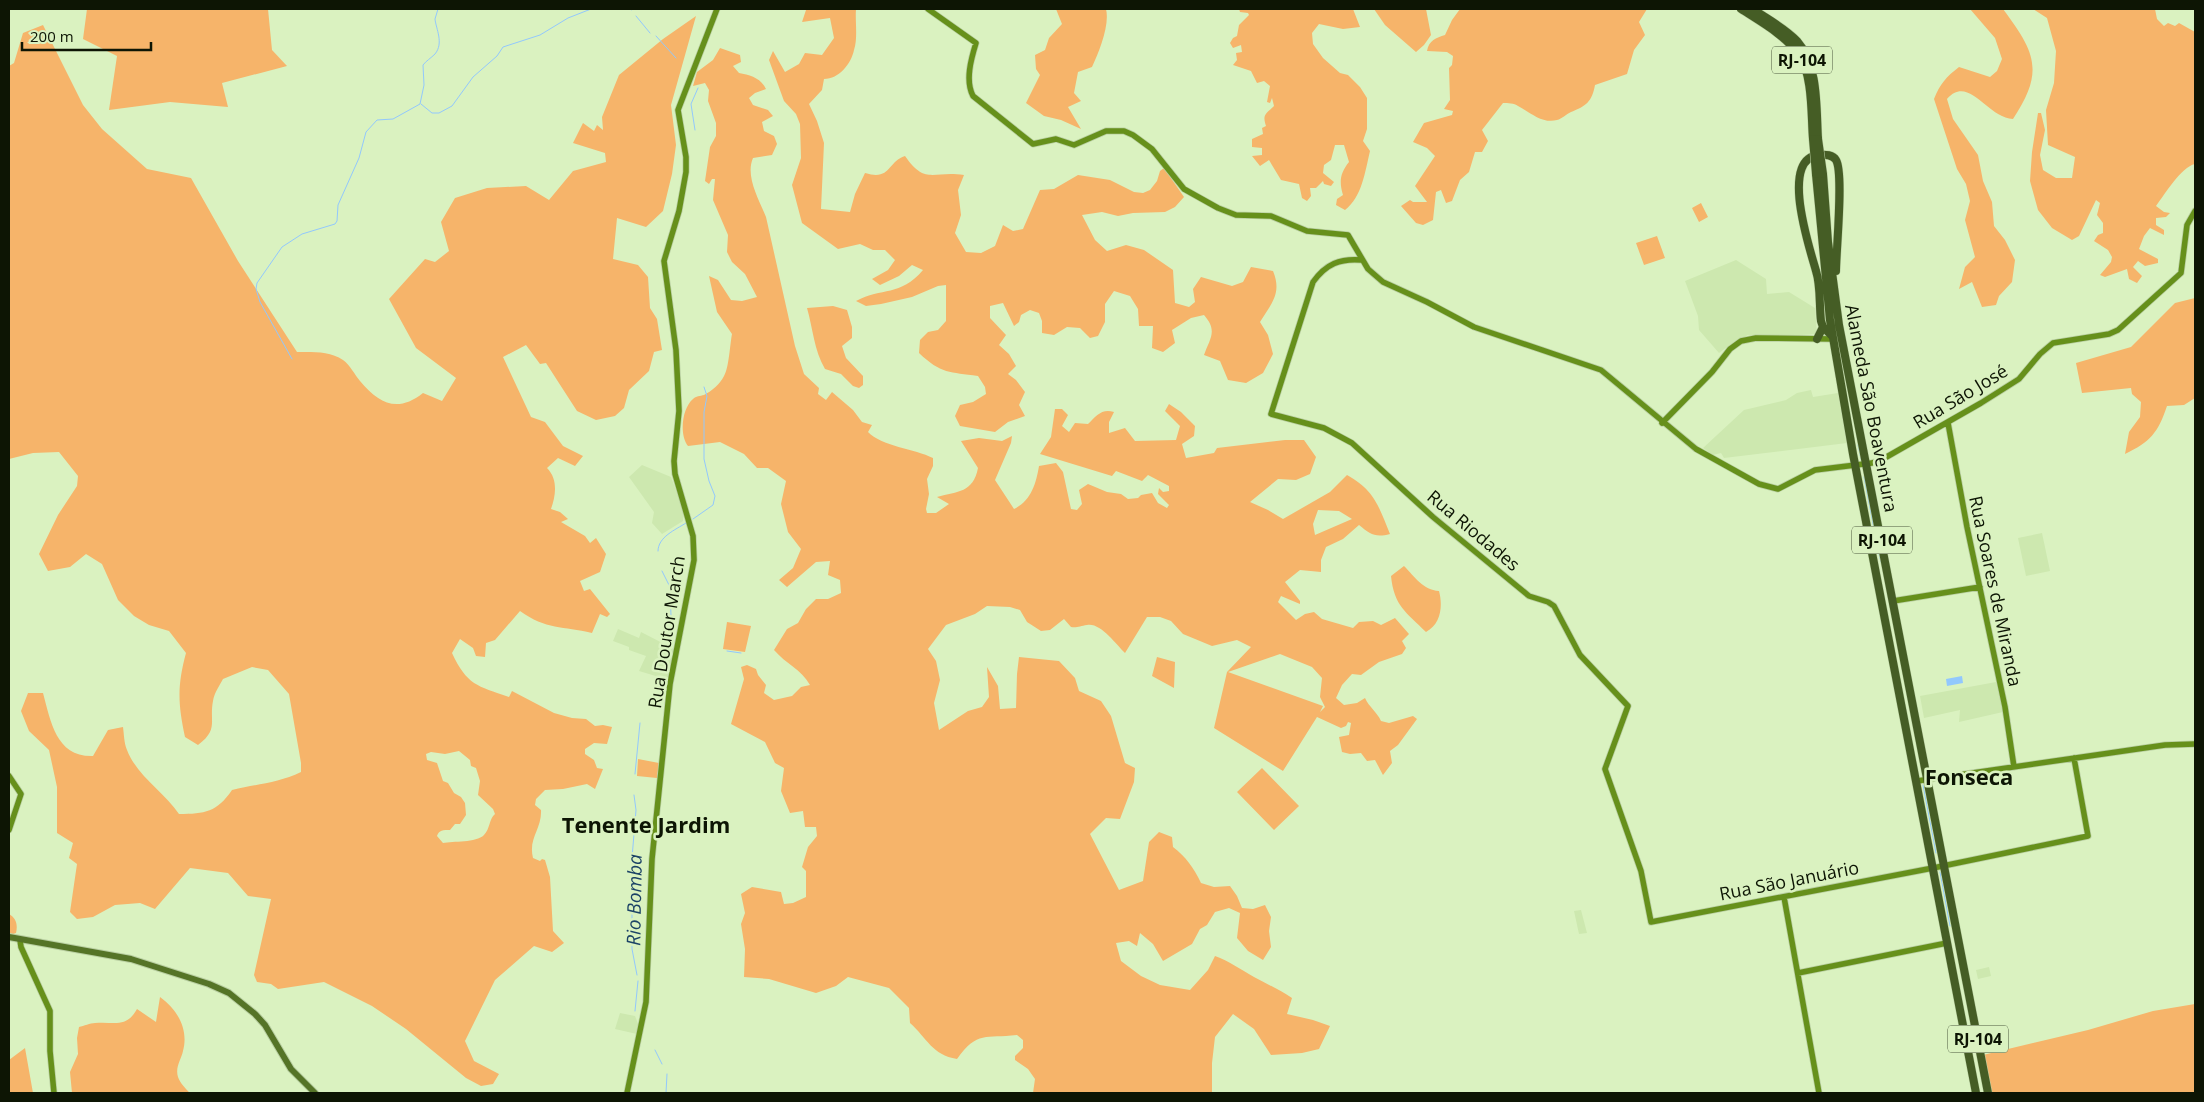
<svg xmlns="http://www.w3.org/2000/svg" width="2204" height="1102" font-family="'Open Sans',sans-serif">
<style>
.built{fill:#cde8af}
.green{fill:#f6b46a;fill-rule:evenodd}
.water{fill:#92c8fd}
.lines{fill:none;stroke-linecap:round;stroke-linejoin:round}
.stream{stroke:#92c8fd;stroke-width:1}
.secondary-casing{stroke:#b9cfa2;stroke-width:7}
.primary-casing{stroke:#b9cfa2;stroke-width:8}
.highway-casing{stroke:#b9cfa2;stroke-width:9}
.secondary{stroke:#66901b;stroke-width:5.5}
.primary{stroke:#557427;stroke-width:6}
.highway{stroke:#455d25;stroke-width:8}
.highway-bridge-casing{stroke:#b9cfa2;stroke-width:9;stroke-linecap:butt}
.highway-bridge{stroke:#455d25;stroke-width:8}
.labels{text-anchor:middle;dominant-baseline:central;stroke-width:5;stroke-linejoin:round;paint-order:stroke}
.shield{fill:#daf2c0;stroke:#4a573c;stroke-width:1}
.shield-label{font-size:16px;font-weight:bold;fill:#0d1504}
.street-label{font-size:18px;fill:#0d1504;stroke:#daf2c0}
.water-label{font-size:19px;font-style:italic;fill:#1c4366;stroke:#daf2c0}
.district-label{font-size:22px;font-weight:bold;fill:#0d1504;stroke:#daf2c0}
</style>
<rect width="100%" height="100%" fill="#daf2c0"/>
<path class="built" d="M1736,260l30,19 1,15 22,-2 26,16 2,26 -47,3 -3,-2h-19l-14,7 -15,11 -20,-23 -1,-14 -13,-35z
M1811,390l2,7 25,-4 9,50 -123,15 -3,-5 -8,2 -10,-7 41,-38 42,-10 11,-7z
M642,465l29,12 13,35 -1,9 -21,13 -10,-11 2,-11 -25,-35z
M2042,533l8,38 -24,5 -8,-38z
M618,629l21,9 2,-6 35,18 -7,30 -30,-9 7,-15 -17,-6v-3l-16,-6z
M1996,682l7,30 -44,10 1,-12 -36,8 -4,-22z
M1581,910l6,23 -8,1 -5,-23z
M1989,967l2,9 -13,3 -2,-9z
M620,1013l15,3 4,10 -2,8 -22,-5z"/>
<path class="green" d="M87,9h181l4,41 15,16 -65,17 6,24 -58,-5 -61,8 8,-54 -34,-17z
M803,9h53c-1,12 2,29 -2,41 -3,14 -15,29 -30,29l-2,11 -13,14 8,17 7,22 -3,66 29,3 5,-18 10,-21c26,8 22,-11 40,-17 21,30 28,14 59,19l-6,15 3,25 -6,18 11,19 15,1 14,-7 8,-21 10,6 10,-2 17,-39 14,-1 24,-14 32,5 24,12 9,1 7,-3 7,-9 3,-10 4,-3 20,29 -9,10 -10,5 -32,1 -15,3 -16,-4 -20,3 13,25 12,11 19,-6 18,5 29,20 2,33 14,4 6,-5 -2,-13 8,-12 31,9 11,-4 8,-15 22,4c9,22 -1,32 -13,51l8,13 5,19 -10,19 -17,10 -18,-3 -8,-19 -16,-6c6,-17 14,-24 0,-40l-13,3 -19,12 3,13 -12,9 -11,-4 1,-22h-14l-1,-17 -8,-13 -16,-5 -9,13v18l-7,14 -8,2 -10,-10 -13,-1 -13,8 -12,-2v-12l-3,-8 -9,-3 -9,5 -2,7 -5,4 -11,-23 -13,3v12l16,17 -7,10 10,9 7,12 -8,8 8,6 9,12 -6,13 6,11 -17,6 -13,10 -35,-6 -5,-10 5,-11 13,-3 13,-8 -1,-7 -7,-11c-28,-4 -37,-2 -59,-23l1,-13 8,-8 10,-2 8,-9v-36l-8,1 -26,11 -31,7 -15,2 -10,-5c26,-14 44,-4 67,-31l-11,-5 -13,11 -19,9 -8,-6 16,-9 7,-10 -10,-10h-12l-13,-6 -22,5 -36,-26 -10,-38 9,-27 -1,-34 -4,-10 -12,-13 -15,-41 4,-9 12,21 14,-8 6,-11 17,2 12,-17 -4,-20 -28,4 4,-12z
M1056,9h50c4,16 -7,43 -14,58l-14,5 -4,21 7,8 -13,6 13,22 -20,-9 -17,-4 -18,-13 14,-28 -4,-6 -1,-14 10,-5 4,-12 13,-14z
M1239,9h114l7,18 -17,2 -24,-5 -7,9 1,11 10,14 17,15 8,2 12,12 7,11v31l-4,12 7,10c-5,21 -8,46 -25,59l-9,-5 1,-6 6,-4c-4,-13 -3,-22 6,-33l-5,-17h-9l-4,15 -7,5 -1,8 11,9 -3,4 -7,-2 -1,-3 -7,7h-6l1,8 -4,5 -5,-3 -3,-14 -18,-4 -12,-20 -9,6 -8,-10 10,-1v-7l-10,-1v-8l11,-5 -1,-6 4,-2c-4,-12 0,-12 8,-20l-2,-8 -2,5 -3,-1 3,-16 -6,-5 -7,2 -6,-12 -18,-6 4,-5 -1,-7 6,-1 -1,-7 -8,3 -3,-5 3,-5 4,-2 2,-11 10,-10 -1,-2 -8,-1z
M1374,9h52l5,26 -7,10 -8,7 -31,-27z
M1460,9h187l-8,13 6,13 -11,15 -7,24 -32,11c-3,17 -9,21 -24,27 -5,2 -9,7 -14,8 -15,4 -27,-8 -39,-14 -4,-3 -10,-3 -15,-3l-21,27 6,11 -6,11h-7l-6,20 -9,8 -8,21 -6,2 -5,-13 -5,2 -3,28 -10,5 -7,-2 -15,-17 9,-6 3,2h14l-12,-16 20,-30 -8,-8 -14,-6 11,-19 28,-8 1,-4 -9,-2 6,-9 -1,-32 3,-3 1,-9 -6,-4 -20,-1c2,-11 9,-13 18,-16l7,-15z
M1970,9h33c32,43 42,62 10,110 -26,-1 -44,-45 -66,-20l6,20 25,36 5,26 9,21 2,24 11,14 10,20 -3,22 -13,14 -3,9 -14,2 -10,-25 -13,7 6,-22 10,-10 -10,-37 5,-19 -4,-17 -9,-15 -23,-70c6,-15 12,-22 25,-32l31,10 7,-6 5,-12 -7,-21z
M2033,9h122l2,10 7,7 4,-3 7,3 4,-3 16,9v132c-14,3 -30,30 -39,42l8,6 6,1 -4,4 -10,1v7l8,5v5l-14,-7 -6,8 -5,13 19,10v4l-13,3 -7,-5 -5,6 9,9 -5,7 -8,-4 -2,-10 -22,8 -5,-2 11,-13 1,-5 -4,-7 -14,-9 4,-6 5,-2v-10l-6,-8 3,-12 -4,-3 -17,36 -7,4 -20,-12 -14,-18 -8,-29 2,-29 6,-39h3l4,17 -5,25 3,15 13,8h16l3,-21 -27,-12 -2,-35 8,-27 2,-32 -9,-33z
M696,16l-25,89 5,40 -4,29 -9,37 -17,16 -29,-9 -4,41 25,6 10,12 2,31 7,11 5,31 -8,2 -5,19 -20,19 -5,18 -9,8 -19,4 -19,-9 -31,-48 -6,1 -14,-19 -23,12 28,60 14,5 18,24 20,10 -8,10 -17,-8 -11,10c11,11 9,27 4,41l9,3 8,7 -7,3 24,14 5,7 6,-5 10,16 -6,18 -20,9 4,10 6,-2 20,25 -3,3 -7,-3 -8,19c-29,-7 -46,-3 -72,-22l-25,29 -9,3 -1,14 -9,-1 -3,-8 -13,-9 -8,14c15,32 25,33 57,44l3,-6 42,22 18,5 14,1 9,7 8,-1 9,2 -5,17 -13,-1 -9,6v5l9,6 3,8 6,1 -8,20 -8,-5 -24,5 -18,1 -9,9 -1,6 6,5c1,19 -13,28 -8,48l7,3 2,-2 3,1 5,17 3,54 11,12 -12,9 -18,-6 -39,34 -30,61 9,20 25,13 -6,10 -12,2 -15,-8 -60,-49 -34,-23 -48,-24 -46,7 -7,-5 -14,-2 -3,-7 17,-76 -23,-3 -20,-23 -38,-5 -35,41 -15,-6 -25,2 -22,12 -16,2 -7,-7 7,-48 -8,-6 4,-15 -16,-10v-46l-8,-37 -20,-19 -8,-20 7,-18h15c8,29 13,64 50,63l15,-26 15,-3c1,7 1,16 4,23 10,26 37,42 52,64 26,0 38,-2 53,-24 25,-6 46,-7 69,-18v-9l-12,-69 -21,-24 -16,-3 -29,12c-3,6 -9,14 -10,22 -4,21 6,28 -15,44l-13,-8c-7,-33 -8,-51 1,-84l-17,-22 -20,-6 -15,-9 -16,-16 -16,-36 -16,-10 -16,13 -22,4 -9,-17 19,-39 19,-29 1,-10 -19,-24 -26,1 -24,6v-393l5,-3 9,-30 20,-8 40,80 19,24 45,40 44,9 47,83 59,91c16,0 33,-1 46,8 7,5 12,15 17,21 19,23 38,32 63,12l19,8 14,-23 -40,-30 -27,-49 36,-40 10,3 14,-11 -8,-29 14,-24 32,-10 39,-2 23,14 24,-29 33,-9 -1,-9 -32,-10 10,-20 11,8 3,-6 6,5 -1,-13 17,-42 44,-36zM459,751l11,9 1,6 5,2 4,13 -2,14 15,14 2,5c-6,5 -5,15 -11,21 -8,8 -31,6 -41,8l-6,-7c2,-6 6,-6 13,-6l5,-6h5l6,-9 -1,-12 -4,-6 -7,-4 -6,-10 -5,-2 -6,-18 -10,-3 -1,-6 5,-2 14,2z
M720,48l20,7 1,7 -8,4 6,7c11,2 22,5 27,16l-11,4 -6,5 4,7 15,5 5,6 -11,6 2,9 10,5 3,8 -5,11 -19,3c-8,18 6,42 13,59l29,129 9,28 15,14 -1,6 8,6 6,-8 21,18 9,12 10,3 -4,7c13,14 47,17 65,26v8l-6,13 2,15 -3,15 1,4h9l13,-9 -12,-7c21,-6 36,-4 41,-29l-17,-27 18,-3 23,3 10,-5 -1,7 -16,37 19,29c17,-8 22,-25 25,-43l17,-3 7,9 8,37 6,1 5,-6 -3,-14 9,-6 19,8 14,2 7,5 10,-1 3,-3 11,-2 6,10 9,5 2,-3 -11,-11 1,-6 4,4 6,-1v-5l-21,-11 -6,6 -26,-10 -4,5 -72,-22 11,-17 4,-28h7l6,6 -6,11 7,6 6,-9 13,1c8,-8 14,-16 26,-12l-5,10v11l16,-5 10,13 41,-1 4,-14 -15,-15 4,-7 12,8 14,14 -1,10 -12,8 4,14 28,-5 3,-5 68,-8h19l12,17 -6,17 -14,6 -18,-1 -28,23 18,8 15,9 47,-27 17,-17c28,16 31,30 43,59 -15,4 -20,0 -31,-9l-16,14 -17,8 -5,13v12l-21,-2 -15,12 15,19v3l-19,-8 -3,6 18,18 9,-6 9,-2 8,7 31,9 6,-6 14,-1 8,4 14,-7 14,16 -7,7 4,7 -4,6 -23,8 -18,13 -9,-1 -10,11 -6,13 8,7 13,-2 8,-5c4,9 12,14 16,23l8,2 24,-7 4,3 -19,26 -8,6 2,12 -9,12 -8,-15 -8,1 -6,-8 -11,1 -8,-2 -3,-15 10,-2 2,-12 -3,-1 -2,4 -5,2 -24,-11 -34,54 -69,-43 13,-56 24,-25 -14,-7 -25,6 -29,-12 -12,-13 -11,-4h-13l-22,36c-9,-9 -25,-31 -38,-28 -7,1 -10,3 -16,2l-7,-8 -14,11 -9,1 -14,-9 -7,-12 -10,-3 -23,-1 -12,8 -29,11 -18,24 8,12 4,19 -6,23 5,27 29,-19 14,-4 7,-10 -2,-30 11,19 2,23 16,-1 1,-34 2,-17 40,4 16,17 4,13 22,10 10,15 14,47 10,5 -1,14 -14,37 -14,-1 -16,16 29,56 24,-9 6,-39 10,-10 13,5 1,10c13,10 21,21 28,36l13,4 16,-1 7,10 5,12 11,1 12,-4 6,12 -2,14 2,16 -8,13 -15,-9 -11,-13 3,-25 -11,-5 -14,4 -8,13 -7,4 -8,15 -29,17 -10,-17 -13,-11 -3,13 -8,-5 -13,2 5,18 20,15 19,9 30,5 18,-20 7,-14c14,5 25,13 39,21 13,7 26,13 38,21l-5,16 26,6 17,6 -11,23 -17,4 -31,2 -17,-26 -21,-15 -18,23 -3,26v30h-179l2,-14 -7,-10 -13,-9v-4l8,-8v-8l-6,-5c-32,4 -39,-5 -60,24 -25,-4 -30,-21 -47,-36l-1,-15 -20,-20 -41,-11 -12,9 -20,7 -47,-14 -25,-2 1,-28 -4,-25 4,-11 -4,-19 11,-7 29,5 3,12 9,-1 13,-6v-26l-4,-4 6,-20 9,-11 -1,-9h-11l-2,-16 -13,2 -9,-22 3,-23 -9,-5 -10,-21 -34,-18 13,-45 -3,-12 6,-2 9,4 2,6 8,10 -2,8 10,7 18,-4 9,-9 9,-2c-9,-16 -24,-21 -36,-35l13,-21 11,-6 8,-14 10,-10h12l13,-6 -1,-13 -12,-5 2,-14 -14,1 -29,25 -8,-7 14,-12 8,-19 -13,-17 -7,-28 5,-23 -18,-13h-11l-13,-14 -24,-12 -32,4c-9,-11 -6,-38 5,-47 3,-3 7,-3 11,-4 8,-4 16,-11 20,-19 5,-8 6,-32 8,-42l-15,-22 -8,-36 9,4 13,20 11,1 15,-4 -12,-23 -13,-12 -5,-10 1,-17 -15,-35 2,-21h-3l-3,5 -4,-3 5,-34 6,-11v-13l-8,-22 1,-11 -4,-7 -12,3 4,-14 16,-12zM1318,510l21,1 13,8 -37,16 -2,-11zM1280,654l32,13 10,11 -2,19 5,10 -5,5 3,-6 -95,-34z
M1701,203l7,14 -9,5 -7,-14z
M1657,236l8,22 -21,7 -8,-22z
M2195,298v100l-11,7 -17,1c-9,27 -17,36 -42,48l4,-22 11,-15 1,-15 -9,-8 -1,-6 -49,5 -6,-30 55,-16 44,-44z
M833,306l14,4 5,17v11l-10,8 4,12 17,18v9l-4,3 -6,-2 -12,-12 -16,-5c-11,-19 -12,-40 -18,-61z
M1404,566c11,11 19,24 35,25 4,15 2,33 -13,41 -20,-20 -32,-26 -35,-56z
M727,622l24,4 -6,26 -22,-3z
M1157,657l18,5 -1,26 -22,-12z
M638,759l21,4 -2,15 -20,-2z
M1262,768l37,38 -25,24 -37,-38z
M9,914c7,4 9,10 7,19l-3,1 -4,-1z
M160,997c17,12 29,32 23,54 -2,9 -8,16 -5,26 2,6 8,12 12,16h-118l-2,-21 8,-18 -1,-16 2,-11c5,-1 11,-4 16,-4 19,-2 31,6 42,-14l19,13z
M2195,1004v89h-204l-8,-38 105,-25 65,-19z
M25,1048l8,45h-24v-33z"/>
<path class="water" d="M1962,676l1,7 -16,3 -1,-7z"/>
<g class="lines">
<path class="stream" d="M630,9l1,1
M636,16l14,17
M656,36l20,22
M421,104l11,9h7l13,-7 21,-29 24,-21 6,-9 37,-12 28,-17 23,-9
M695,130l-4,-26 7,-16
M292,359l-32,-57 -4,-13 1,-6 25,-36 20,-13 33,-10 2,-3 1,-16 21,-47 7,-26 11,-12 16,-1 27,-15 4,-19 -1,-20c3,-4 8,-7 12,-11 9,-11 1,-25 0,-35l3,-10
M1858,445l3,14
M1864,477l12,62
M693,519l20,-14 2,-9 -6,-15 -5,-22v-47l3,-16 -3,-9
M1878,550l3,12
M658,551c0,-14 17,-21 28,-28
M662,571l8,16 1,29
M727,651l14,2
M635,774l5,-51
M1923,785l13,68
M634,795l2,15 -4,48v91l5,26
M1940,872l10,54
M635,1011l3,-30
M655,1050l7,14
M666,1093l1,-19"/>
<defs>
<path id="secondary" d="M928,9l48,34c-5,16 -11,38 -3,53l60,48 23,-5 18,6 32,-14h18l9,4 19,14 32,40 34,19 18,7 35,1 36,15 41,4 20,34 15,13 44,20 47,25 127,43 95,79 63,35 19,5 37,-19 57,-7 11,-4 98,-56 38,-24 21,-25 13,-11 56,-9 9,-4 63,-57 6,-48 8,-14
M1362,260c-22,-2 -36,4 -49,22l-42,132 53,14 28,15 81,74 96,79 19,6 6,4 26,49 48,51 -23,63 36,102 10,51 282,-54 155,-32 -14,-78
M1662,423l50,-51 18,-23 11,-8 15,-3 77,1
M1948,423l19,104 38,180 9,60
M1893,601l87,-14
M9,776l12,18 -12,36
M1917,781l248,-36 30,-1
M1784,897l35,196
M20,940l1,7 29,64v40l4,42
M1798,973l149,-30
M627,1093l19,-91 6,-143 18,-175 24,-124 -1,-24 -18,-62 -1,-13 5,-50 -3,-61 -12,-89 15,-50 7,-39v-15l-8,-47 39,-101"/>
<path id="primary" d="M9,937l122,22 78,25 20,9 26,21 10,11 26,44 24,24"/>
<path id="highway" d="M1741,9c20,13 44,26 58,46 14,20 12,60 14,84
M1753,9c14,10 32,19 44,32 22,25 19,67 21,98
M1816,174l14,146 23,134 123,639
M1823,174l5,68 11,83 149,768
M1832,336l-9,-9 -2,-6c-2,-16 0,-35 -5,-50 -6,-22 -37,-113 3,-116 6,-1 14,0 17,5 8,13 0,91 0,111
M1817,339l6,-12"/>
</defs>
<use href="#secondary" class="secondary-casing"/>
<use href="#primary" class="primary-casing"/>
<use href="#highway" class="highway-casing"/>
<use href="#secondary" class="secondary"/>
<use href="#primary" class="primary"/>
<use href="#highway" class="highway"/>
<defs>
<path id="highway-bridge" d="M1813,139l3,35
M1818,139l5,35"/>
</defs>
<use href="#highway-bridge" class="highway-bridge-casing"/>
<use href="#highway-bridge" class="highway-bridge"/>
</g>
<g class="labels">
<g class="shield">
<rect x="1772" y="46.5" width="60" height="27" rx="4"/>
<rect x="1852" y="526.5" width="60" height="27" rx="4"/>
<rect x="1948" y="1025.5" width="60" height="27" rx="4"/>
</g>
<g class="shield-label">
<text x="1802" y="60">RJ-104</text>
<text x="1882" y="540">RJ-104</text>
<text x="1978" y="1039">RJ-104</text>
</g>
<g class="street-label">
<text transform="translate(1960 396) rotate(-31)">Rua São José</text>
<text transform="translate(1872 408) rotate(79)">Alameda São Boaventura</text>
<text transform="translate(1474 530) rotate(40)">Rua Riodades</text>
<text transform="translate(1996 591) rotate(78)">Rua Soares de Miranda</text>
<text transform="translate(666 632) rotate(-81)">Rua Doutor March</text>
<text transform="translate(1789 880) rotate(-11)">Rua São Januário</text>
</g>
<g class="water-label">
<text transform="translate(634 900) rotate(-89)">Rio Bomba</text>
</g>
<g class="district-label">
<text x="1969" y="776">Fonseca</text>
<text x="646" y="824">Tenente Jardim</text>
</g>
</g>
<rect width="2204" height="1102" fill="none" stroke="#0d1504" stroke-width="20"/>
<path d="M22 42v8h129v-8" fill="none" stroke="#0d1504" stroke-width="2.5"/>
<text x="30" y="42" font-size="15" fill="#0d1504" stroke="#daf2c0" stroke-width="4" paint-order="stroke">200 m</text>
</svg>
